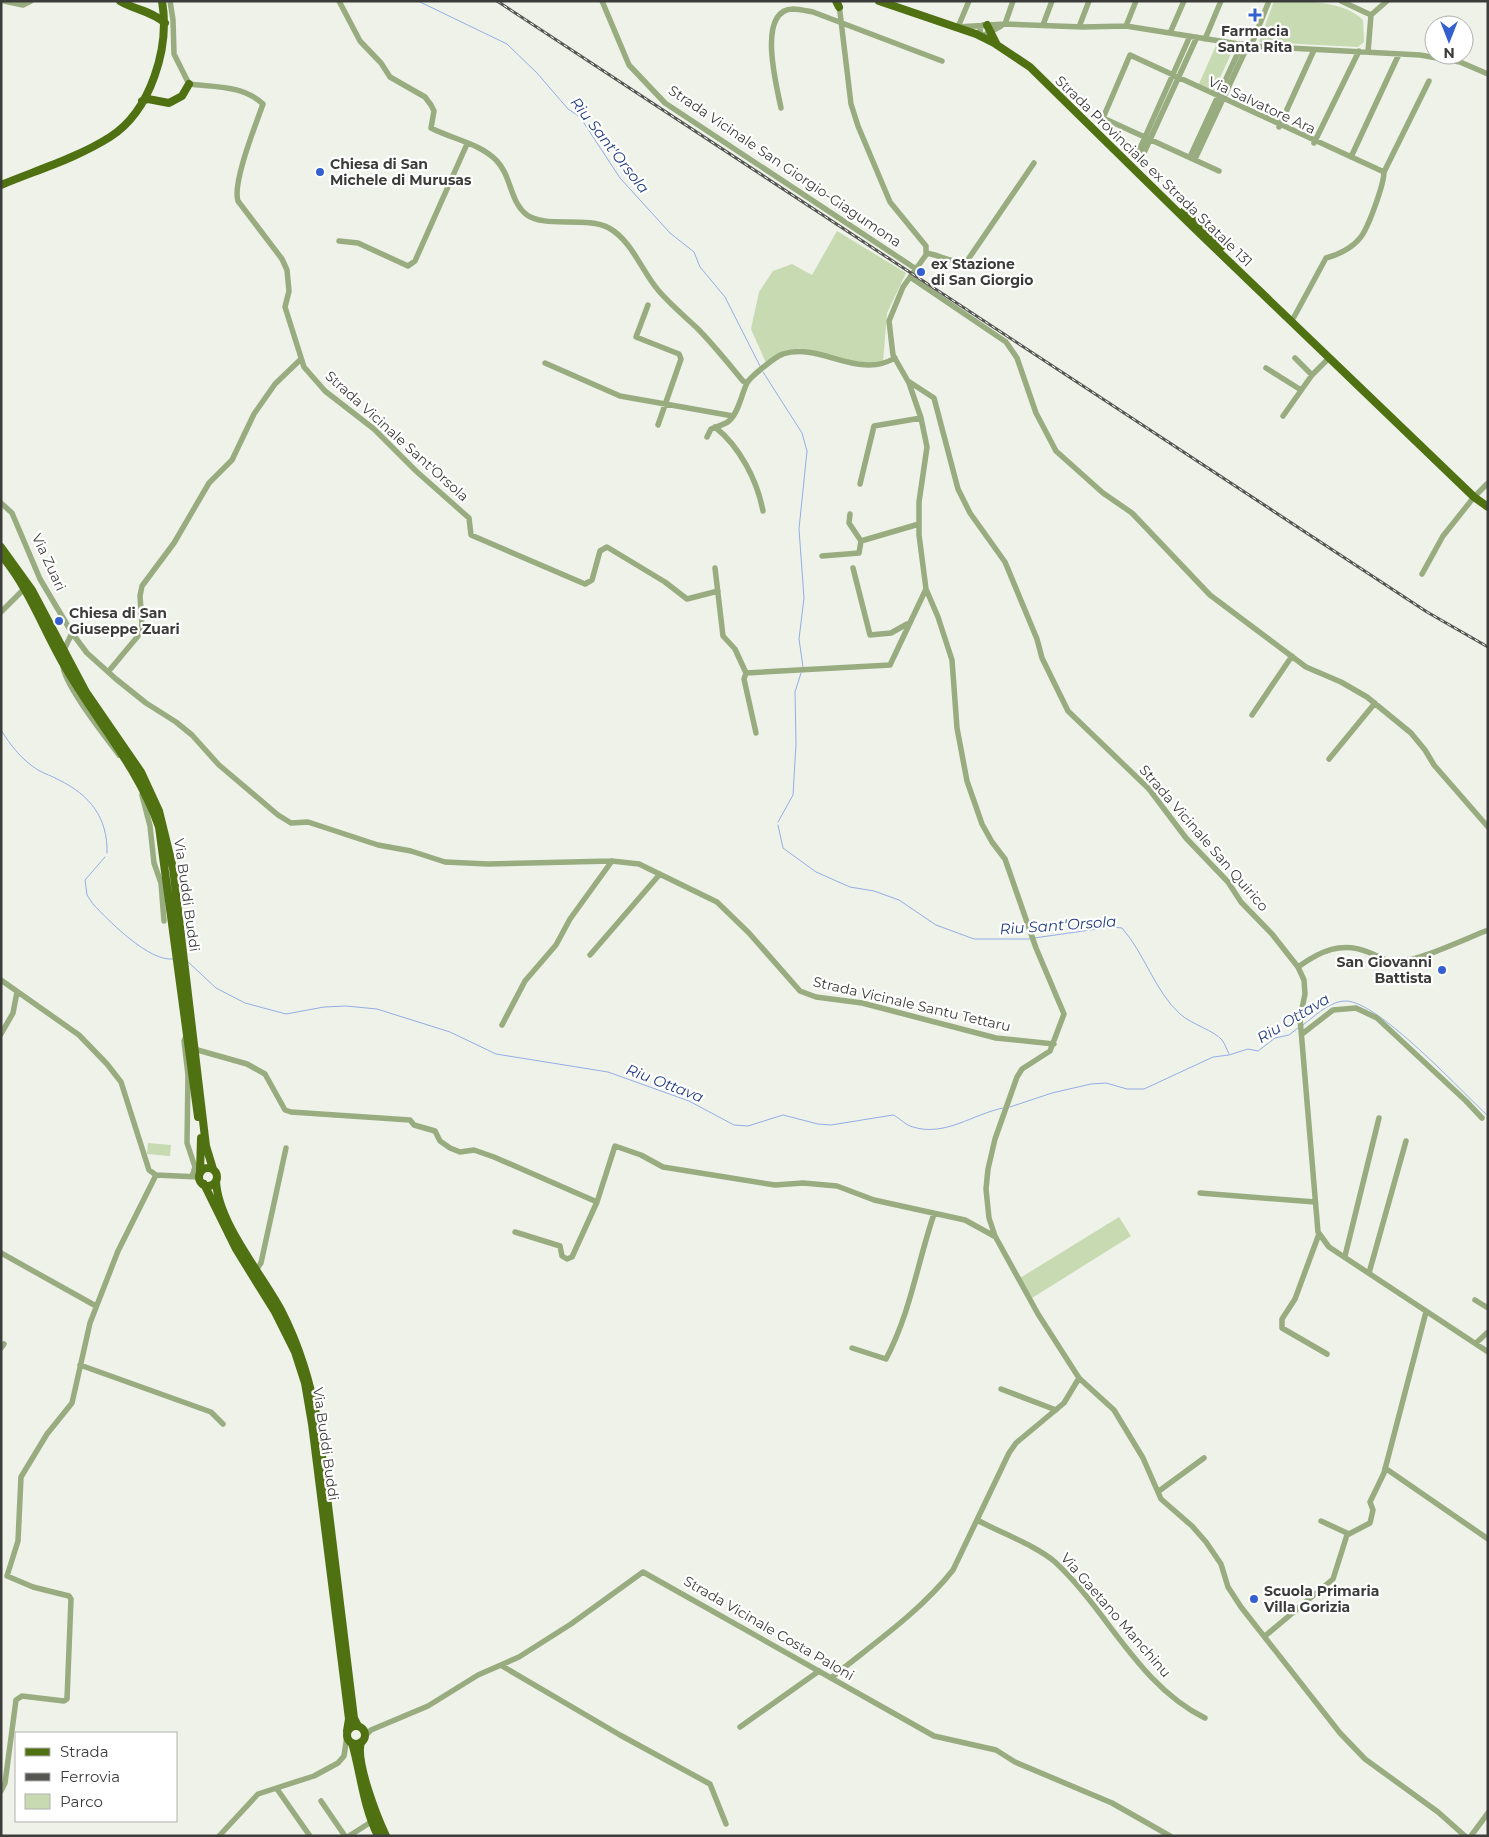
<svg xmlns="http://www.w3.org/2000/svg" width="1489" height="1837" font-family="Montserrat,sans-serif">
<style>
.green{fill:#c7dab1}
.lines{fill:none;stroke-linecap:round;stroke-linejoin:round}
.stream{stroke:#94aee5;stroke-width:1}
.minor{stroke:#98ac80;stroke-width:5.5}
.major{stroke:#507112;stroke-width:8}
.rail-casing{stroke:#555652;stroke-width:3}
.rail{stroke:#fff;stroke-width:1;stroke-dasharray:4;stroke-linecap:butt}
.poi-dot{fill:#3460cf;stroke:#fff;stroke-width:2}
.labels{text-anchor:middle;dominant-baseline:central;stroke-width:4.5;stroke-linejoin:round;paint-order:stroke}
.poi-label{font-size:14px;font-weight:bold;fill:#3c3d3a;stroke:#fff;text-anchor:start}
.street-label{font-size:14px;fill:#3c3d3a;stroke:#fff}
.water-label{font-size:15px;font-style:italic;fill:#233e7f;stroke:#fff}
</style>
<rect width="100%" height="100%" fill="#eef2e9"/>
<path class="green" d="M1274,1c29,0 69,-1 89,19l1,22 -6,5 -99,-5z
M1218,41l18,2 -23,50 -15,-7z
M837,231l69,42 -19,40 -4,49 -6,2 -44,-5 -34,-11 -33,15 -15,-34 8,-37 14,-21 19,-7 20,11z
M148,1143l23,2 -1,11 -23,-2z
M1119,1217l12,19 -99,62 -12,-20z"/>
<g class="lines">
<path class="stream" d="M418,1l89,43 30,29 31,36 12,8 40,61 50,55 24,19 6,15 25,30 36,71
M763,372l39,61 5,18 -8,78 5,69 -5,41 4,28
M1,730c10,16 21,30 37,40 7,4 14,6 21,10 31,15 49,38 48,73
M778,822l15,-27 3,-51 -1,-52 6,-19
M778,825l5,23 33,24 34,15 24,4 25,9 37,25 38,14h56
M105,857l-20,23 2,15 6,9c16,17 56,58 80,55
M1034,938l78,-11 10,1c23,26 32,62 58,86 11,10 35,17 42,26 3,4 5,10 7,14
M186,960l30,28 29,15 41,11 38,-7 22,-1 31,3 73,23 46,22 112,18 81,29 45,24 14,1 35,-11 35,9 13,1 62,-10c7,3 12,10 20,12 32,10 60,-13 90,-19
M1303,1025c13,-10 27,-24 43,-24 32,0 116,91 142,115
M1010,1107l42,-14 39,-9 15,-1 21,6h17l69,-32 16,-2 19,-6 10,2 17,-13 14,-3 9,-7"/>
<path class="minor" d="M4,1l19,4 8,-4
M170,1l3,19 1,34 15,30c25,3 54,1 74,20 -7,20 -31,79 -25,97l44,58 5,11 2,21 -4,16 19,60 21,24 49,38 42,42 53,47 2,17 114,49 7,-4 8,-29 7,-4 58,35 22,17 31,-8
M339,1l21,40 21,22 9,14 35,20 6,8 3,6 -3,17c21,11 48,15 65,32 16,16 13,41 31,55 18,13 59,1 82,13 23,13 32,42 49,62 11,13 25,25 38,37 17,17 32,36 47,54l4,2
M602,1l27,64 36,38 251,166
M1341,1l30,14
M839,4l12,100 7,22 32,76 36,44v9l-23,32 -14,34 4,34 16,28 12,35 6,29 -8,55v33l7,54 12,28 14,43 5,68 10,53 15,43 10,18 13,17 31,89 28,66 -14,37 -28,18 -5,8 -22,62 -7,30 -2,20 3,29 6,18 43,78 41,64 35,32 29,48 18,41 31,27 14,16 15,22 7,23 13,20 99,126 25,26 73,53 27,24
M1371,15l16,-14
M1005,24l8,-23
M983,25l-3,4 1,8 20,-11
M1043,25l9,-24
M1126,26l10,-25
M958,27l47,-3 78,3 43,-1 125,20 169,9 40,7 28,12
M958,27l11,-26
M1079,27l10,-26
M1170,33l14,-32
M1205,39l16,-38
M1251,46l18,-45
M1368,52l3,-37
M781,108c-4,-21 -25,-98 12,-99 6,0 14,2 20,3l129,49
M1279,127l35,-77
M1314,143l45,-92
M1137,155l53,-119
M1142,157l55,-120
M1190,157l52,-113
M1351,157l48,-103
M1195,159l53,-114
M1219,171l-116,-53 27,-63 254,117
M339,241l19,2 50,23 7,-5 52,-117
M926,253c11,1 33,13 41,8l67,-98
M910,277l96,65 11,16 19,55 20,38 47,42 29,20 78,82 96,72 35,15 26,15 44,36 14,17 9,15 54,62
M648,305l-12,32 43,17 2,5 -23,66
M1294,317l32,-59c12,-3 26,-10 34,-20 8,-9 24,-54 24,-66l45,-91
M1295,358l17,17
M545,363l75,33 113,20
M1266,368l35,22
M908,381l26,17 24,91 12,24 35,49 32,77 5,19 26,53 81,78 37,49 42,44 13,20 31,32 26,33 6,13 1,14 -5,24 18,214 11,15 159,105
M1283,416l29,-41 17,-17
M715,427c25,20 42,53 48,84
M707,437l4,-8c5,-2 13,-4 18,-8 10,-9 12,-26 18,-38 3,-6 29,-27 36,-29 37,-12 75,26 112,4
M860,484l14,-58 47,-8
M1477,494l11,-11
M1,503l11,10 28,66 32,54
M850,514l-1,9 12,18
M822,556l37,-3 2,-12 58,-17
M715,568l8,68 12,13 11,24 144,-8 36,-76
M853,568l17,67 21,-2 16,-9
M1422,574l21,-38 31,-39
M1,612l23,-23
M63,652l9,-19 15,20 29,26 30,24 30,19 16,13 27,30 59,50 13,8 17,-1 70,23 33,6 34,11 43,2 124,-3 27,3 78,38 32,31 51,58 16,6 46,6 134,35 58,6
M63,664c-2,17 44,75 56,91
M108,672l30,-36 4,-12 -2,-28 2,-10 32,-43 35,-60 23,-23 22,-46 21,-30 26,-25
M746,673l-2,6 12,54
M1252,715l40,-59
M1329,759l46,-56
M142,795l8,31 4,37 7,20 3,38
M590,955l70,-81
M1298,967c22,-16 44,-26 70,-15 8,3 18,9 25,10 20,2 74,-24 95,-32
M1,980l78,55 28,29 14,18 28,88 7,5 43,2
M502,1025l23,-44 31,-36 14,-26 42,-58
M1,1034l12,-21 4,-21
M1302,1034l31,-24 23,-2 21,10 89,83 16,17
M186,1036l-2,5 4,34 -1,68 8,24 -3,10
M194,1049l53,15 18,10 20,36 6,2 119,8 4,5 21,6 5,10 10,7 10,4 14,-2 20,7 103,45
M1200,1193l115,9
M515,1232l45,14 2,10 5,3 5,-2 25,-55 18,-56 26,9 22,12 112,18 28,-2 34,3 37,14 91,20 29,16
M1319,1234l-24,65 -13,20v9l45,26
M1,1253l95,53
M1345,1256l34,-138
M256,1270l5,-7 25,-115
M1369,1273l37,-132
M1475,1300l13,8
M1476,1343l12,-11
M1,1348l3,-4
M852,1348l34,11c25,-48 31,-95 48,-145
M80,1365l131,47 12,12
M1001,1389l55,21
M1385,1468l103,71
M1159,1491l45,-33
M977,1520c22,12 60,26 78,42 53,49 83,123 150,156
M1321,1521l28,13
M1265,1636l68,-57 14,-44 23,-12 3,-13 -3,-8 14,-29 42,-161
M502,1666l118,69 90,49 16,40
M831,1678c42,-34 89,-66 122,-108l56,-117 7,-10 48,-40 15,-25
M740,1727l79,-56
M364,1737l7,-7 57,-24 50,-31 41,-18 52,-33 72,-52 291,164 62,14 19,12 97,41 58,33
M277,1789l33,47
M1,1791l4,-8 11,-83 6,-4 42,5 3,-2 4,-100 -2,-3 -36,-9 -26,-11 11,-35 3,-64 26,-43 25,-31 18,-80 28,-72 38,-76
M321,1801l24,35
M219,1836l39,-42 56,-18 24,-13 6,-7 3,-20
M349,1836l22,-14
M1471,1836l17,-23"/>
<path class="major" d="M120,1c15,9 32,10 45,22
M836,1l3,6
M879,1l97,33 18,9 36,24 162,159 282,271 14,10
M987,25l10,20
M142,101l6,-2 21,4 13,-7 7,-12
M1,185c36,-15 76,-27 109,-48 41,-26 60,-90 52,-136
M1184,211l37,36
M1,547l31,43 54,102 55,80 18,39 14,57 33,278 7,23
M1,555c28,33 42,74 63,110 32,56 73,100 95,162l39,290
M199 1177a9 9 0 1 1 18 0a9 9 0 1 1-18 0Z
M200,1173l1,-35
M216,1181c2,42 45,92 65,129 19,37 29,72 37,113l36,295 4,8
M204,1184l32,65 39,63 20,40 10,31 7,41 37,295 -2,12
M347 1735a9 9 0 1 1 18 0a9 9 0 1 1-18 0Z
M361,1742c-6,19 16,75 25,94
M352,1743c9,31 11,63 26,93"/>
<defs>
<path id="rail" d="M497,1l930,611 61,35"/>
</defs>
<use href="#rail" class="rail-casing"/>
<use href="#rail" class="rail"/>
</g>
<g class="poi-dot">
<path d="M1252.5 7.5h5v5h5v5h-5v5h-5v-5h-5v-5h5z"/>
<circle cx="320" cy="172" r="5"/>
<circle cx="921" cy="272" r="5"/>
<circle cx="59" cy="621" r="5"/>
<circle cx="1442" cy="970" r="5"/>
<circle cx="1254" cy="1599" r="5"/>
</g>
<g class="labels">
<g class="poi-label">
<text x="1255" y="31" text-anchor="middle">Farmacia<tspan x="1255" dy="16">Santa Rita</tspan></text>
<text x="330" y="164">Chiesa di San<tspan x="330" dy="16">Michele di Murusas</tspan></text>
<text x="931" y="264">ex Stazione<tspan x="931" dy="16">di San Giorgio</tspan></text>
<text x="69" y="613">Chiesa di San<tspan x="69" dy="16">Giuseppe Zuari</tspan></text>
<text x="1432" y="962" text-anchor="end">San Giovanni<tspan x="1432" dy="16">Battista</tspan></text>
<text x="1264" y="1591">Scuola Primaria<tspan x="1264" dy="16">Villa Gorizia</tspan></text>
</g>
<g class="street-label">
<text transform="translate(1262 105) rotate(25)">Via Salvatore Ara</text>
<text transform="translate(785 166) rotate(34)">Strada Vicinale San Giorgio-Giagumona</text>
<text transform="translate(1154 171) rotate(44)">Strada Provinciale ex Strada Statale 131</text>
<text transform="translate(397 436) rotate(42)">Strada Vicinale Sant'Orsola</text>
<text transform="translate(49 562) rotate(65)">Via Zuari</text>
<text transform="translate(1204 838) rotate(49)">Strada Vicinale San Quirico</text>
<text transform="translate(187 895) rotate(82)">Via Buddi Buddi</text>
<text transform="translate(912 1004) rotate(13)">Strada Vicinale Santu Tettaru</text>
<text transform="translate(326 1444) rotate(82)">Via Buddi Buddi</text>
<text transform="translate(1116 1615) rotate(49)">Via Gaetano Manchinu</text>
<text transform="translate(769 1628) rotate(30)">Strada Vicinale Costa Paloni</text>
</g>
<g class="water-label">
<text transform="translate(610 145) rotate(52)">Riu Sant'Orsola</text>
<text transform="translate(1058 925) rotate(-4)">Riu Sant'Orsola</text>
<text transform="translate(1293 1018) rotate(-31)">Riu Ottava</text>
<text transform="translate(665 1083) rotate(21)">Riu Ottava</text>
</g>
</g>
<rect width="1489" height="1837" fill="none" stroke="#3c3d3a" stroke-width="5"/>
<rect x="15" y="1732" width="162" height="90" fill="#ffffff" stroke="#b1b1b0"/>
<rect x="25" y="1748" width="25" height="8" fill="#507112" stroke="#b1b1b0"/>
<text x="60" y="1757" font-size="15" fill="#3c3d3a">Strada</text>
<rect x="25" y="1773" width="25" height="8" fill="#555652" stroke="#b1b1b0"/>
<text x="60" y="1782" font-size="15" fill="#3c3d3a">Ferrovia</text>
<rect x="25" y="1794" width="25" height="15" fill="#c7dab1" stroke="#b1b1b0"/>
<text x="60" y="1807" font-size="15" fill="#3c3d3a">Parco</text>
<g transform="translate(1449 40) rotate(180)"><circle r="24" fill="#ffffff" stroke="#b1b1b0"/>
<path d="M0-4L9 19L0 12L-9 19Z" fill="#3460cf"/>
<text y="-8" font-size="14" font-weight="bold" text-anchor="middle" fill="#3c3d3a">N</text>
</g>
</svg>
